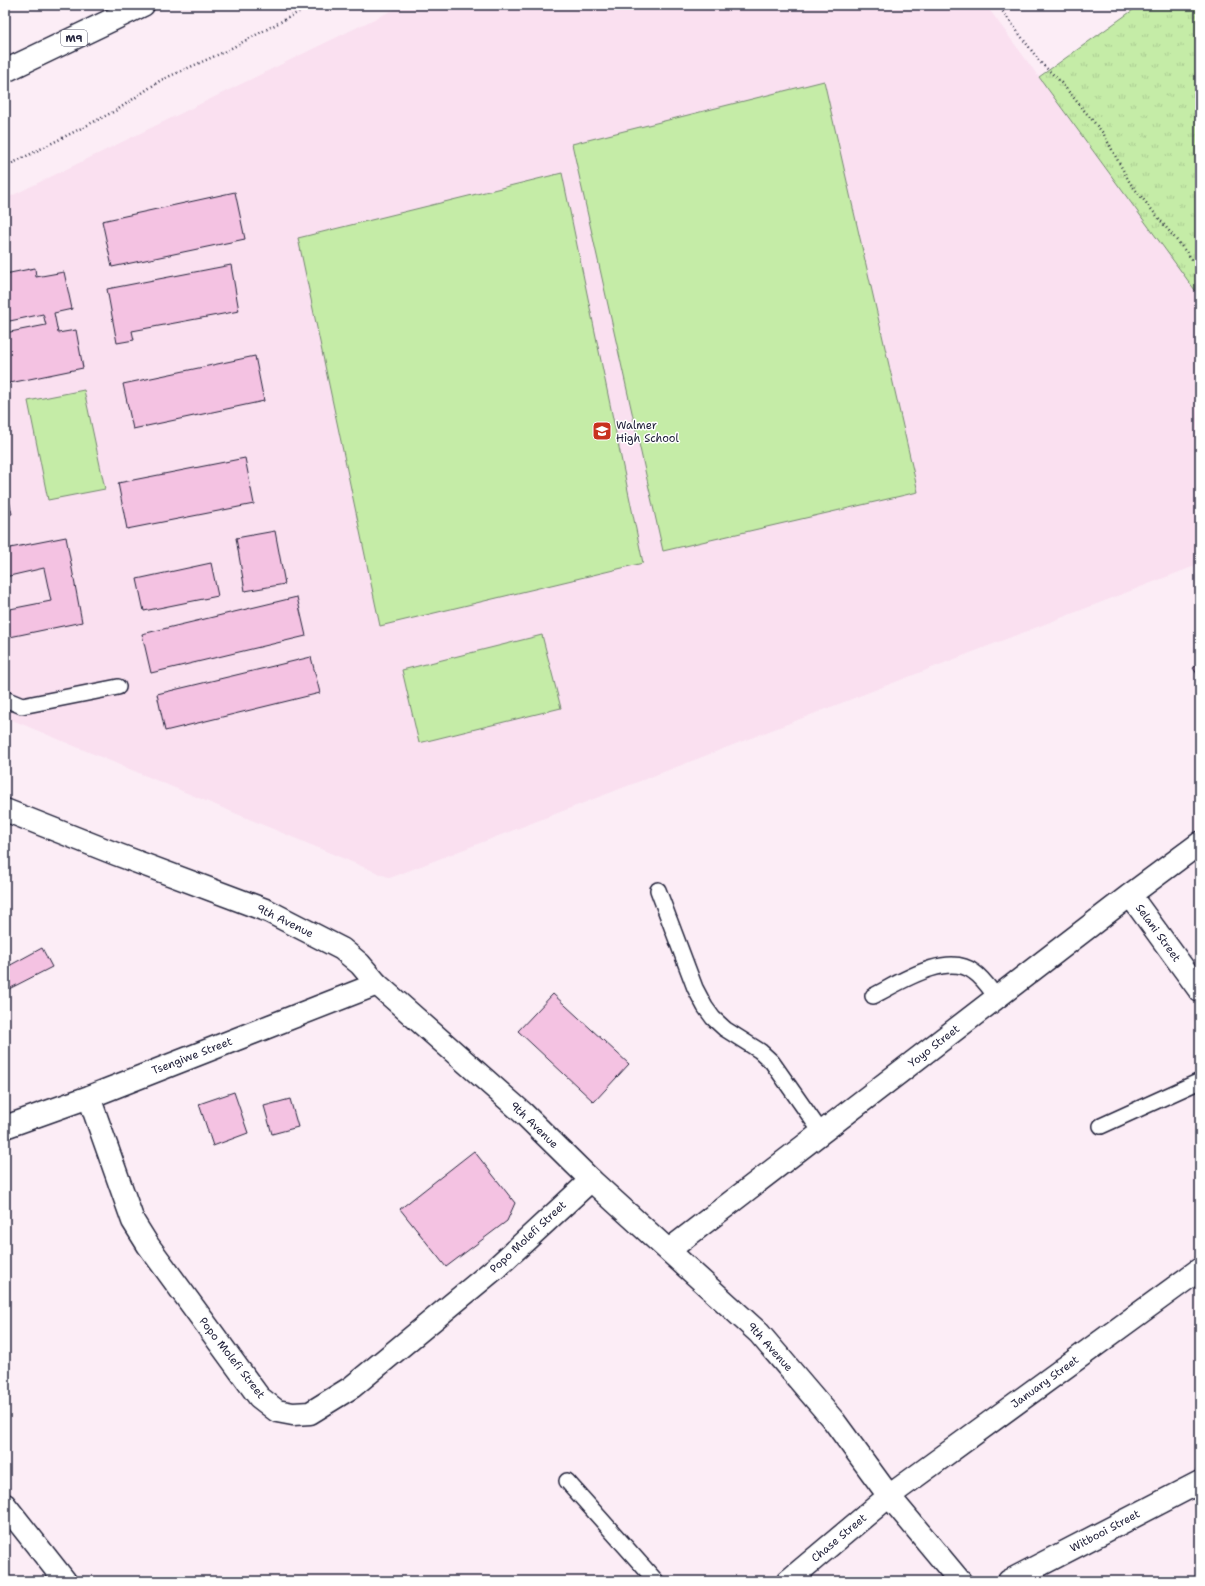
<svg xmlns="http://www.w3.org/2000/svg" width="1205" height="1586" font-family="'Shantell Sans',sans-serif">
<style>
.built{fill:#fae0f0}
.grass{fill:url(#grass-tufts);stroke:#748771}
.garden{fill:#c5eca7;stroke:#748771}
.building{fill:#f4c2e2;stroke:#22223b}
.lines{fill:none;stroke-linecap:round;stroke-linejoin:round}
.service-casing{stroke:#22223b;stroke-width:18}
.minor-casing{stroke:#22223b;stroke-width:25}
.tertiary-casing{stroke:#22223b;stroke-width:25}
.primary-casing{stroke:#22223b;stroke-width:25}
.path{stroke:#22223b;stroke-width:2.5;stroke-dasharray:1 3;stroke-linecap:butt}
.service{stroke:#fff;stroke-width:15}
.minor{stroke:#fff;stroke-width:22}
.tertiary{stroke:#fff;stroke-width:22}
.primary{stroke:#fff;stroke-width:22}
.labels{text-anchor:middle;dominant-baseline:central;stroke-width:3;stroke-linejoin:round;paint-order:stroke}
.shield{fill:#fff;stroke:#646476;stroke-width:1}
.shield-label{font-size:10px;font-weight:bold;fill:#22223b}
.poi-label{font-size:11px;fill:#22223b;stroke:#fff;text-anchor:start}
.street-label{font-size:11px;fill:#22223b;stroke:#fff}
</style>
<defs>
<pattern id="grass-tufts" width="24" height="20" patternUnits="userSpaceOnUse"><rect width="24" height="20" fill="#c5eca7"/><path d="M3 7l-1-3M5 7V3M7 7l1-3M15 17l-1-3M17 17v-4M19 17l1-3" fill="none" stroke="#a9ca91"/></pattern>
</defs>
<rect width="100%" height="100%" fill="#fcedf6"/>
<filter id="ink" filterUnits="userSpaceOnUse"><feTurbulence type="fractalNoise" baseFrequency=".025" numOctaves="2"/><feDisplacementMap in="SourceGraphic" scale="8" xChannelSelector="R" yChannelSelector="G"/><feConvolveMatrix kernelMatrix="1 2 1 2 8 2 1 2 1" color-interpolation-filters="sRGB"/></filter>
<g filter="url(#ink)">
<path class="built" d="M403,5h583l214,292v267l-810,314 -385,-161v-518z"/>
<path class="grass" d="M1140,5h60v292l-161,-220z"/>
<path class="garden" d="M824,81l94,411 -255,59 -91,-407z
M562,173l81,390 -263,63 -82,-388z
M84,390l21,99 -57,11 -20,-99z
M542,635l19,73 -142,35 -17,-73z"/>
<path class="building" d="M235,192l10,47 -133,28 -10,-46z
M231,265l8,46 -107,20 2,9 -17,3 -10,-54z
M35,268l1,9 28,-5 8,37 -18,4 4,20 18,-3 7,38 -78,16v-51l41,-8 -3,-11 -38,8v-48z
M255,356l9,45 -131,28 -10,-45z
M245,458l9,46 -127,25 -9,-46z
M5,481l7,33 -7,1z
M275,531l10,53 -40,7 -9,-53z
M66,537l16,85 -77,16v-28l46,-9 -7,-33 -39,9v-28z
M211,563l7,33 -74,15 -7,-32z
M297,597l9,39 -155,37 -9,-39z
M311,657l9,36 -155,38 -8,-37z
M1200,663v15l-7,-10z
M42,948l10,19 -45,23 -2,-3v-19z
M553,994l76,70 -35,38 -76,-71z
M234,1092l14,41 -35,13 -14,-42z
M290,1099l8,28 -26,7 -8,-28z
M474,1151l41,52 -8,18 -61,46 -46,-58z"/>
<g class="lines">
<defs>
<path id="service" d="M5,699l17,7 96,-19
M658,890l37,98 10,19 8,11 12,11 35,22 12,11 49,70
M873,996c26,-13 74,-45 101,-24 9,6 16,17 23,26
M1101,1126l99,-45
M567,1481l89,100"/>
<path id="minor" d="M1130,895l70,96
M89,1097l44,124 15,24 111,152 18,14 16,3 17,-1 42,-26 145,-120 94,-87
M5,1127l84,-30 288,-113
M669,1250l461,-355 70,-52
M5,1505l60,76
M788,1581l101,-85 311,-227
M1009,1581l191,-99"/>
<path id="tertiary" d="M5,810l111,44 152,57 74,38 18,15 17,20 146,129 68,67 168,153 75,88 55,75 71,85"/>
<path id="primary" d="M5,71l138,-66"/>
</defs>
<use href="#service" class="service-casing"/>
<use href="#minor" class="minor-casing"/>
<use href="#tertiary" class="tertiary-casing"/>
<use href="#primary" class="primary-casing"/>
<path class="path" d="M998,5l42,57 18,17 45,54 27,50 70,86
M5,167l112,-57 44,-30 63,-28 88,-47"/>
<use href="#service" class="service"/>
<use href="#minor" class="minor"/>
<use href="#tertiary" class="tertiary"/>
<use href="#primary" class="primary"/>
</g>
</g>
<defs>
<symbol id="school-square" viewBox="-11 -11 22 22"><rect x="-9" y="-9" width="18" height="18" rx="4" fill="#c8321e" stroke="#fff"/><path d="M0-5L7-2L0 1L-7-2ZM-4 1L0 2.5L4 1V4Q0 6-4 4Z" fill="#fff"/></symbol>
</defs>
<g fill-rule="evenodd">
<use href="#school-square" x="591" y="420" width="22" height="22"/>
</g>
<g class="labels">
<rect class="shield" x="61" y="30" width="26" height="16" rx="3"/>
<g class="shield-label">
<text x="74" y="38">M9</text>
</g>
<g class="poi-label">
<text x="616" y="425">Walmer<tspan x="616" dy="13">High School</tspan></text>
</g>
<g class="street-label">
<text transform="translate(285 921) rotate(26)">9th Avenue</text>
<text transform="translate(1158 933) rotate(54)">Selani Street</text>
<text transform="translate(934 1046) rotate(-38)">Yoyo Street</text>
<text transform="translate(192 1056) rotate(-21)">Tsengiwe Street</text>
<text transform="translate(534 1125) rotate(44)">9th Avenue</text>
<text transform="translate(528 1237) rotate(-43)">Popo Molefi Street</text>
<text transform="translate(770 1347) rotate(48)">9th Avenue</text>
<text transform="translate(232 1358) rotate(52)">Popo Molefi Street</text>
<text transform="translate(1045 1382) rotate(-36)">January Street</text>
<text transform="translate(1105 1531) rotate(-28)">Witbooi Street</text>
<text transform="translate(839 1538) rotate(-40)">Chase Street</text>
</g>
</g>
<rect width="1205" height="1586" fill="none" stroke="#fff" stroke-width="20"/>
<rect x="10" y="10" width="1185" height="1566" fill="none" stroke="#22223b" stroke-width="1.5" filter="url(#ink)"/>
</svg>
